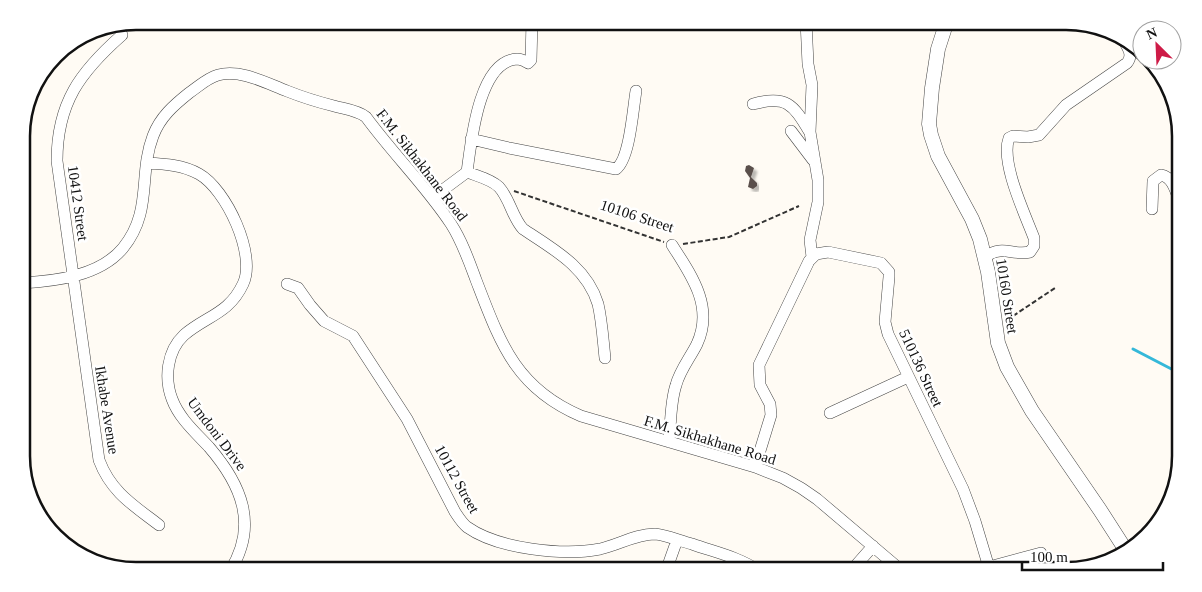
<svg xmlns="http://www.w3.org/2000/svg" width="1202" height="592" font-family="'Times New Roman',serif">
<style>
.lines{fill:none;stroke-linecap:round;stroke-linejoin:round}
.stream{stroke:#35b8d9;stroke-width:3}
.building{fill:#5a4f4c;filter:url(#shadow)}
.service-casing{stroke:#444;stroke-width:7}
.minor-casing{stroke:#444;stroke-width:12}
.tertiary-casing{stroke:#444;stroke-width:15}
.path{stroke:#333;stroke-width:2;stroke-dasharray:5 2.5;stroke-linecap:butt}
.service{stroke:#fff;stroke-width:5.5}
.minor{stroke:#fff;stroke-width:11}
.tertiary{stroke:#fff;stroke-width:14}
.labels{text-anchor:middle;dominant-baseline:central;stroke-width:5;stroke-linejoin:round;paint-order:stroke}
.street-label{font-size:15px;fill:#111;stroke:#fff}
.rim{fill:none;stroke:#111;stroke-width:2.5}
</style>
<defs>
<filter id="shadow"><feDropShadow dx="3.5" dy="3.5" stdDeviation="1" flood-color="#0004"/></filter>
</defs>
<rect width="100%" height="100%" fill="#fffbf4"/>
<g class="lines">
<path class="stream" d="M1133,349l48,25"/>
</g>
<path class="building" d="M749,165l5,3 -3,9 6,6v3l-4,3 -5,-2 2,-9 -5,-7 1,-5z"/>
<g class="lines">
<defs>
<path id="service" d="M998,21v1"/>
<path id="minor" d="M806,21l2,43 4,21 -2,47 8,48v22l-8,38 2,17
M122,35c-42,37 -65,68 -65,126l42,299c12,32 34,45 60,65
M753,104c33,-9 40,0 56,27
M791,131l22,29
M471,139l38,9 107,21c14,-10 17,-61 20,-78
M147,163c18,1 36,2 52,11 27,15 58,81 44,110 -14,30 -37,32 -59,51 -17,16 -20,43 -12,64 7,19 23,33 37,48 32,37 50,78 21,124
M467,172c4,-28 11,-111 50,-113 4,0 8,2 11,4l3,-3 1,-39
M432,198l35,-26c10,4 24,7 32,15 11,12 13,30 24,42 30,20 64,38 75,75 4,17 5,36 7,54
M1152,209l1,-28 8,-6c12,2 15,17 19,28
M984,257c21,-13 26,-1 46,-5l4,-6v-8c-9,-24 -34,-76 -25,-100l4,-2 15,1 11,-2 27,-30 61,-42c7,-8 0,-17 -5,-25
M22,283c34,-2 78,-7 101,-35 30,-37 15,-73 30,-112 7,-19 21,-31 36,-43 9,-6 18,-15 29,-18 23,-6 48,8 69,16 15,6 31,11 47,15 10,3 23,4 32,11 27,37 60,69 85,107 11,17 18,37 25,56 24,62 39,108 105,136l174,51 28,11 18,10 16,11 85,72
M287,284l11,4 12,17 14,16 29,15 54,83 48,93c4,6 7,11 12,15 31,22 96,29 133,22 18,-4 36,-15 55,-15 12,1 25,7 37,10 22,8 47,13 67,27
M830,413l78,-36
M669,442c2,-18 1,-39 7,-57 4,-15 14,-27 21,-41 17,-37 -5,-68 -25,-99
M755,467l16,-52 -1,-11 -10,-19 -1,-20 50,-104 7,-7 12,-2 53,11 8,9v5l-4,45 3,12 75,155 12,32 15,50
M1125,549l11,-5
M989,567l52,-14
M666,571l11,-31
M851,571l22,-25"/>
<path id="tertiary" d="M947,21l-9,28 -6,39 -3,36 2,11 7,21 34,63 8,20 8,33 10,71 9,24 25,44 68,99 27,42"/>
</defs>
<use href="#service" class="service-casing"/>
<use href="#minor" class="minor-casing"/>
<use href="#tertiary" class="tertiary-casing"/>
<path class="path" d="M514,191l150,51
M683,244l46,-7 70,-31
M1007,320l48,-32"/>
<use href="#service" class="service"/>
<use href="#minor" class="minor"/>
<use href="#tertiary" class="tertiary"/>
</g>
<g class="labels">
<g class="street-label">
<text transform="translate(422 165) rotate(52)">F.M. Sikhakhane Road</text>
<text transform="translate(78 203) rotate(82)">10412 Street</text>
<text transform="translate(637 216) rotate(18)">10106 Street</text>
<text transform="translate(1007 296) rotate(81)">10160 Street</text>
<text transform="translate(921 368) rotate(65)">510136 Street</text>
<text transform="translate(107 410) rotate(81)">Ikhabe Avenue</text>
<text transform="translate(217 434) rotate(53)">Umdoni Drive</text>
<text transform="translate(710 440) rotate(17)">F.M. Sikhakhane Road</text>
<text transform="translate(457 479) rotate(61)">10112 Street</text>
</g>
</g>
<path d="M0 0H1202V592H0ZM136 30H1066A106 106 0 0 1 1172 136V456A106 106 0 0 1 1066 562H136A106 106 0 0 1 30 456V136A106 106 0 0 1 136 30Z" fill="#fff" fill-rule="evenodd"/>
<path class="rim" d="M136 30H1066A106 106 0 0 1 1172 136V456A106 106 0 0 1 1066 562H136A106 106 0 0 1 30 456V136A106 106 0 0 1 136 30Z"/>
<g transform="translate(1157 45) rotate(336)"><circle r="24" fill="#ffffff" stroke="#a0a0a0"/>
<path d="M0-4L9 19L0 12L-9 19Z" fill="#ce1b47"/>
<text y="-8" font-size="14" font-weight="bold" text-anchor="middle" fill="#111111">N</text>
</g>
<path d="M1022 562v8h141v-8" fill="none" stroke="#111111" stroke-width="2.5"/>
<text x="1030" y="562" font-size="15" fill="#111111" stroke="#ffffff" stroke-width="4" paint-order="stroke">100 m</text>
</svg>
